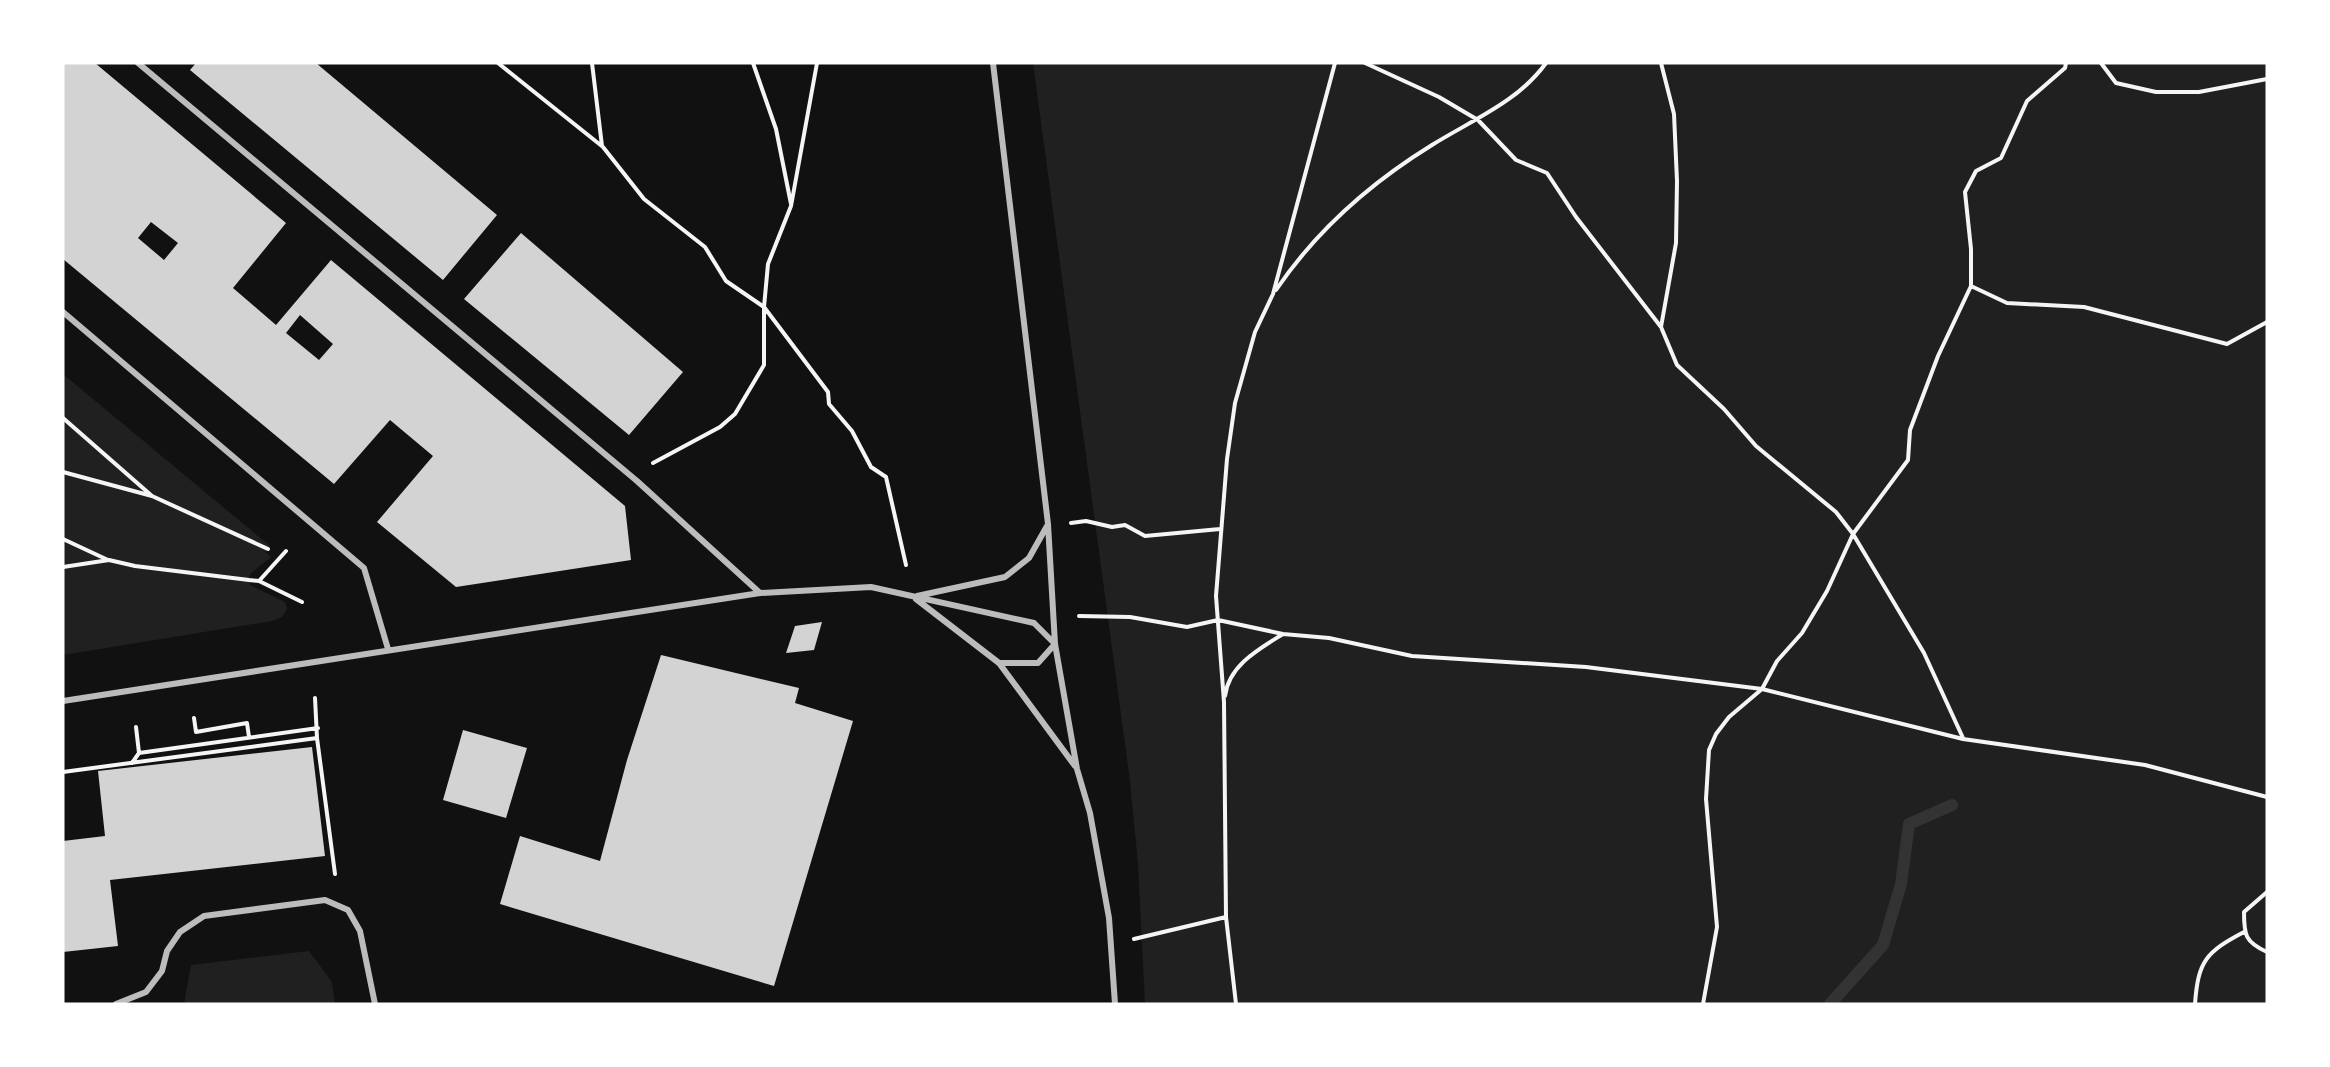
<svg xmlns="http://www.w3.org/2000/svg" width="2330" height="1067" font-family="Mulish,sans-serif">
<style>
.green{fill:#202020}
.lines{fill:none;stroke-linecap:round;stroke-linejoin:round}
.stream{stroke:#333;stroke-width:12}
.building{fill:#d3d3d3;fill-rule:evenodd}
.path{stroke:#f5f5f5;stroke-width:4}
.minor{stroke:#bcbcbc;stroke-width:6}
</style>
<rect width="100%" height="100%" fill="#111"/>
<path class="green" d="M1033,63h1234v941h-1122l-7,-140 -8,-83z
M63,374l207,172 -5,6 6,5 -21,17v11l35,17 2,7 -5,8 -10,4 -209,34z
M309,951l23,31 3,22h-151l7,-39z"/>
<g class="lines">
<path class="stream" d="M1830,1004l53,-59 18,-61 8,-60 43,-19"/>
</g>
<path class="building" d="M63,63h32l191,160 -53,65 43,37 55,-65 294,246 6,54 -175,27 -79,-65 56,-66 -43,-36 -56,64 -271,-225zM151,222l27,21 -14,17 -26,-22zM300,315l33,29 -14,16 -33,-27z
M196,63h120l181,152 -54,65 -253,-210z
M521,233l162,139 -54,63 -165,-136z
M822,622l-8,28 -28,3 9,-27z
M661,655l138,33 -4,15 58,18 -79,265 -274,-82 20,-68 80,25 27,-101z
M463,730l64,18 -21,70 -63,-18z
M312,747l13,109 -215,24 8,66 -55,6v-111l42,-5 -7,-65z"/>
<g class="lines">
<path class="path" d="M498,63l105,84 41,52 61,48 21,34 38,26 64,85 1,12 23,27 19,36 15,10 20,88
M592,63l10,83
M753,63l23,66 15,75
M1365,63l74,34 39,23 38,40 31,13 29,44 85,110 16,38 47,44 32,37 80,66 17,22 71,119 39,85
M1661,63l13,51 3,67 -1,62 -15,84
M2101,63l15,20 40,9h43l68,-13
M1971,286l36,17 77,4 143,37 40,-22
M1276,290c40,-59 96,-108 156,-145 40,-25 86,-43 114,-82
M63,418l89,78
M653,463l67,-36 15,-13 29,-49v-58l4,-43 23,-58 26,-143
M63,472l89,24 116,53
M1071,523l15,-2 26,6 13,-2 20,11 75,-7
M63,539l45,21
M63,567l46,-7 26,6 114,14 10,1 43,21
M259,581l27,-30
M1079,616l51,1 57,10 31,-7 65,14 46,4 83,18 174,11 176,22 201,50 182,26 122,32
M1225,696c4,-31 34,-47 58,-62
M194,718l2,14 51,-9 2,14
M317,738l18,136
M139,753l179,-25
M132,763l7,-10 -3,-26
M63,772l254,-34 -2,-40
M2267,892l-23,20c0,23 1,30 23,40
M1134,939l92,-22
M1236,1004l-10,-87 -2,-215 -8,-106 11,-137 8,-56 20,-71 18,-38 62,-231
M1703,1004l14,-77 -11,-128 3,-49 7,-16 13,-17 33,-28 15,-28 25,-28 25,-42 26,-57 55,-74 2,-30 28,-74 33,-70v-37l-6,-57 11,-21 25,-13 26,-57 38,-33 1,-5
M2195,1004c3,-43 11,-52 49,-72"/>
<path class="minor" d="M138,63l499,418 123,112
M993,63l55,461 7,120 22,125 13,44 19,105 6,86
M63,312l301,256 24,81
M917,596l88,-19 24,-19 18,-32
M916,599l83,64 76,103
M999,663h39l17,-19
M63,701l697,-108 111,-6 163,36 21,21
M116,1004l30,-12 16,-21 5,-20 13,-19 24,-16 121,-16 23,10 12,21 15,73"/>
</g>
<rect width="2330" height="1067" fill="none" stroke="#ffffff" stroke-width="129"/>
</svg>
